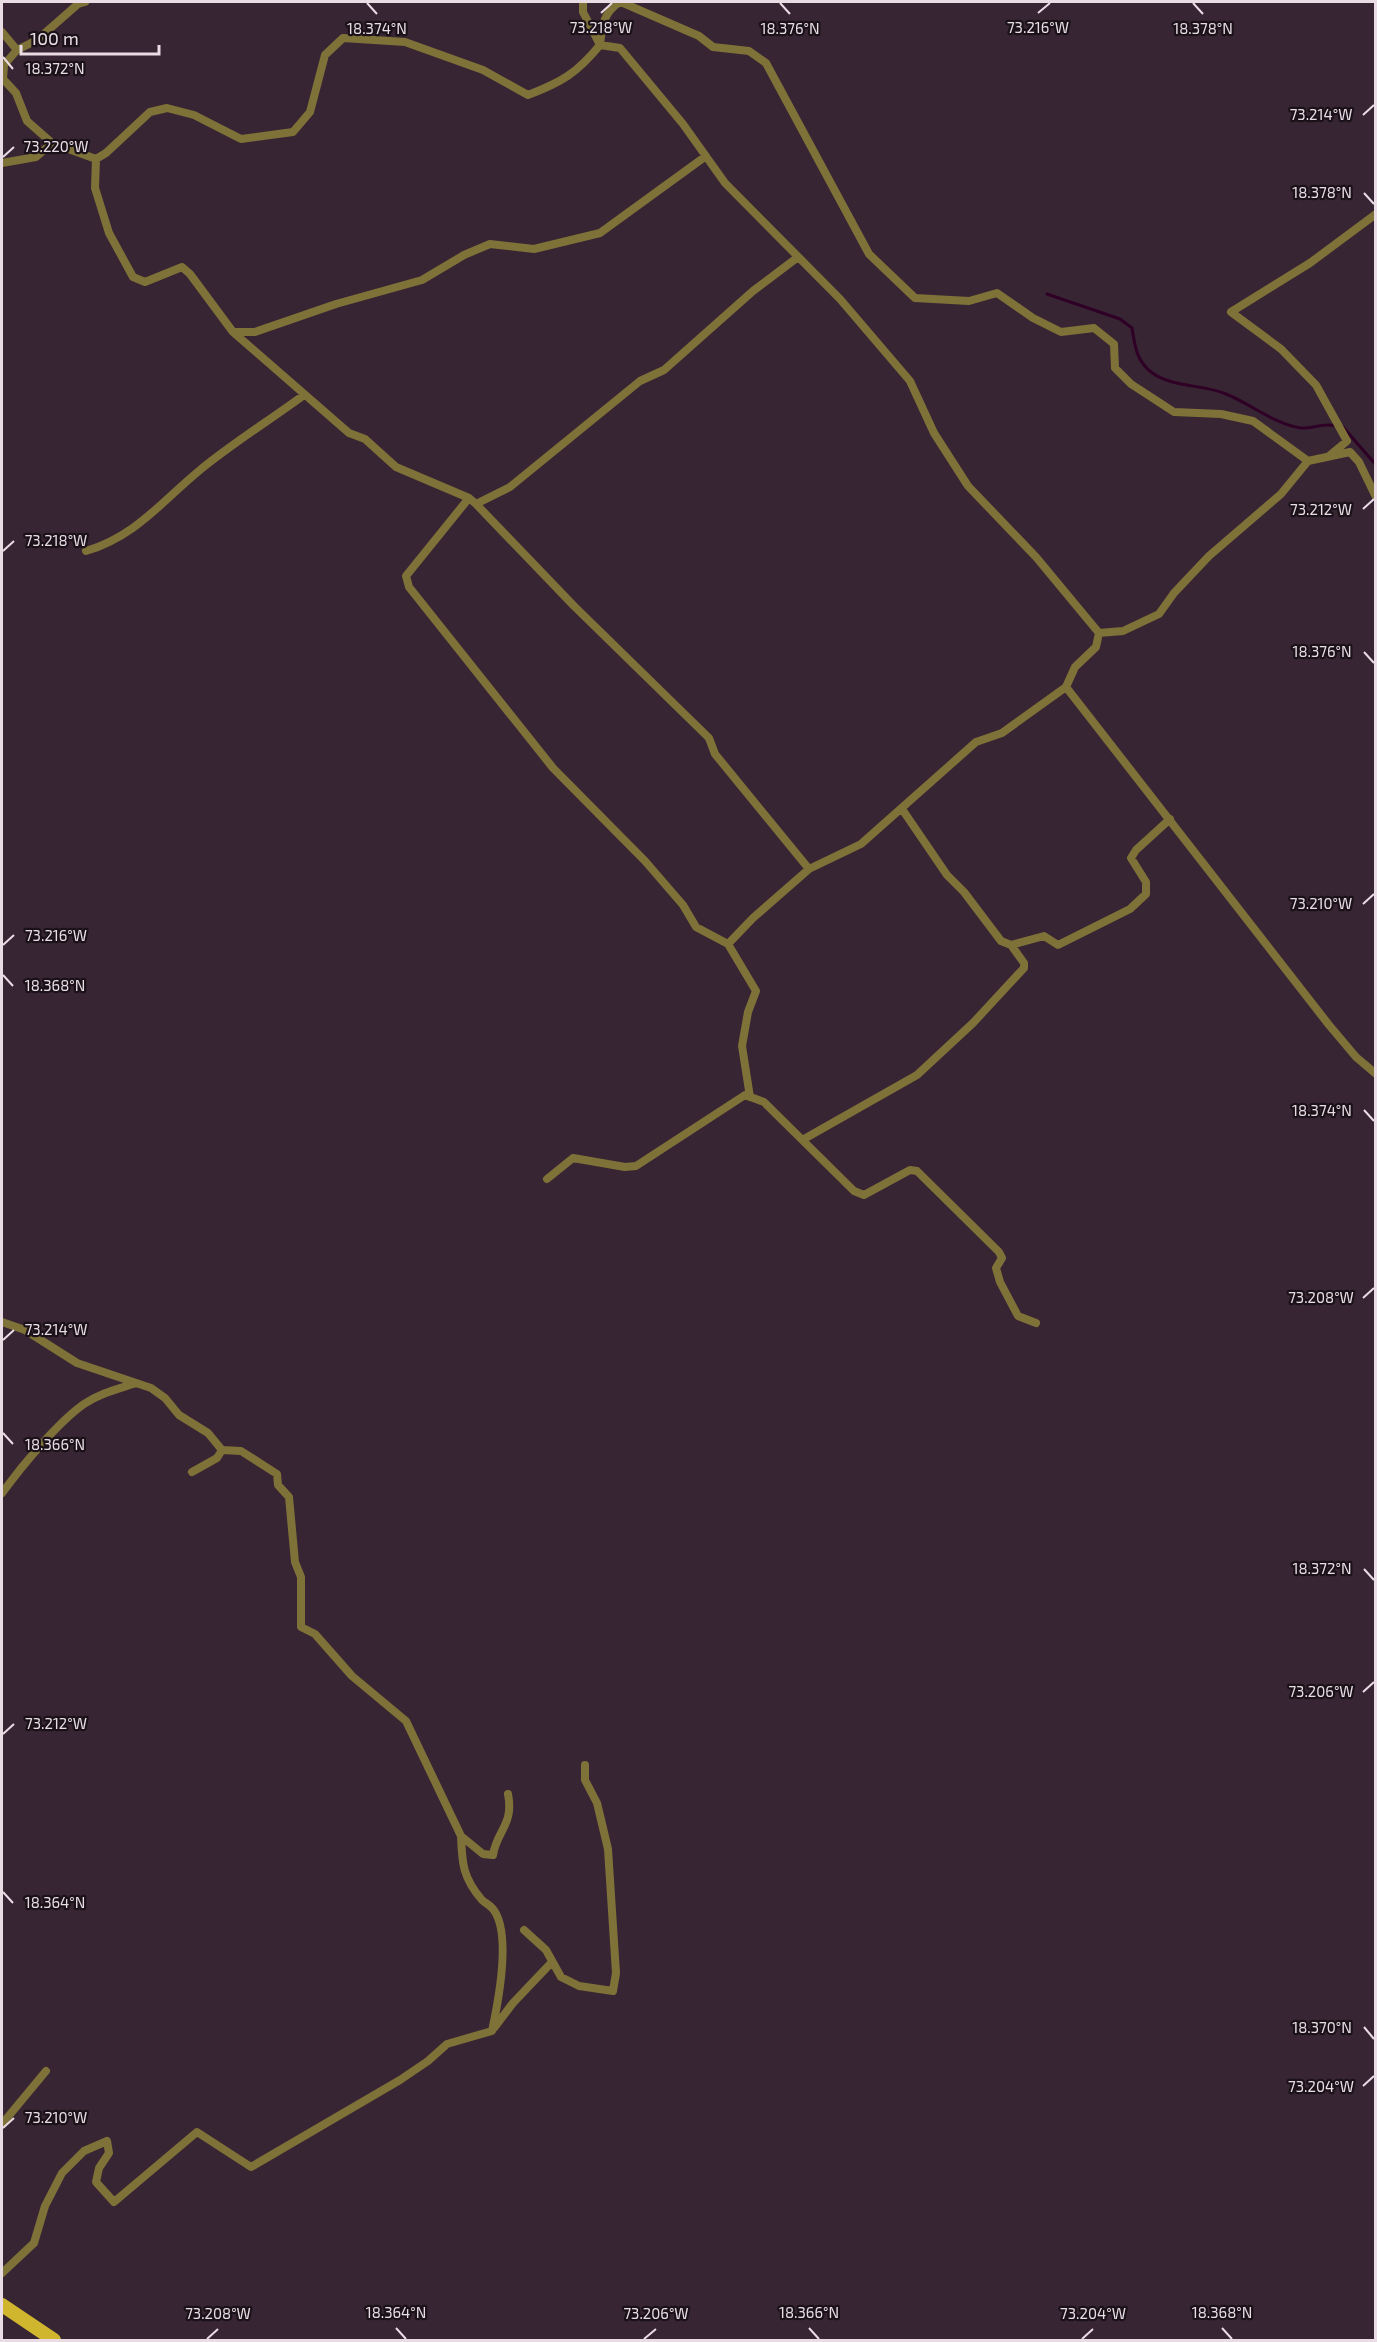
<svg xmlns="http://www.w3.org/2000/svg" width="1377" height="2342" font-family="'Exo 2',sans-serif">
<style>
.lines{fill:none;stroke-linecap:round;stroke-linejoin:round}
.stream{stroke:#2f0026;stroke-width:3}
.minor{stroke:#7e7239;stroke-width:8}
.primary{stroke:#d0b62e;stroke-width:14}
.ticks{fill:none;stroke:#e9dce5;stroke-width:2}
.ticks-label{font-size:15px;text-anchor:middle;fill:#e9dce5;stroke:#1a1218;stroke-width:4.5;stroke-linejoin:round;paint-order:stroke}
</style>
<rect width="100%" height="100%" fill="#382533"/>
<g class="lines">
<path class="stream" d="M1047,294l73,25 12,9c3,18 4,32 19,44 21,16 52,12 75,22 25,10 48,30 75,34 13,1 21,-6 36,-2
M1343,427l33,38"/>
<path class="minor" d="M620,2c-17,11 -18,24 -20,43l20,3 63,76 42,59 115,116 70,82 24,52 34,53 68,71 63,76 -3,14 -21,20 -9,20 263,338 27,32 20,17
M621,2l78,34 14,11 36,4 17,12 103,191 46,44 54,3 28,-8 36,25 28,14 33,-4 20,16 1,24 16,16 43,28 47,2 32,7 55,40 42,-9 9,10 17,35
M2,32l15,18 20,-10 41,-36 7,-2
M17,50l-13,15 -1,14 13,14 11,28 25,22
M96,159l-1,29 14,45 24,44 12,5 37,-15 8,7 43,58 116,101 16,6 31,28 73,31 7,6 34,-17 130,-106 24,-11 89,-79 45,-34
M2,163l34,-6 16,-14 44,16 10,-6 44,-41 17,-4 27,7 47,24 52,-7 17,-20 15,-57 18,-17 62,4 78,28 45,25c34,-13 49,-22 72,-50l-17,-33v-10
M234,332h21l81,-28 86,-24 42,-25 26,-11 44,5 66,-16 106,-77
M1329,456l18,-15 -31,-56 -35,-36 -50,-37 79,-49 66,-49
M469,498l-63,78 3,11 144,181 92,93 38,44 13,22 32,17 28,47 -8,21 -6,34 8,51
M476,504l98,102 135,132 6,16 94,115
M86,551c50,-15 75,-49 114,-81 33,-27 70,-50 104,-75
M1099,633l24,-2 36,-17 15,-21 35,-37 72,-62 27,-33
M902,809l45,66 17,17 37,49 10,4 33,-9 14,9 72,-36 16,-15v-12l-15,-24 5,-8 34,-31
M728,944l25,-26 56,-49 52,-25 115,-102 26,-9 64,-46
M804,1139l113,-64 56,-52 51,-55v-5l-13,-18
M547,1179l26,-21 52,9 11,-1 109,-71 19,7 90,89 10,4 46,-25 7,1 82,81 3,6 -6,10 4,14 18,34 18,7
M2,1322l23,8 52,33 74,25 14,10 14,17 29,18 14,17
M222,1450l19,1 36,23 1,11 11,12 6,65 6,15v50l14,7 37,42 54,45 55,115
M192,1472l25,-14 5,-8
M2,1493c20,-27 55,-70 82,-89 16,-11 34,-15 52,-21
M524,1930l22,20 15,27 18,9 34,5 3,-18 -8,-124 -11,-46 -12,-23v-15
M494,2028l19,-25 39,-41
M2,2124l44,-53
M2,2273l32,-30 11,-37 17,-33 22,-22 23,-10 2,12 -10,15 -3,14 18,20 83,-70 54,35 149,-87 28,-19 19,-17 45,-13c6,-28 20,-98 1,-122 -3,-4 -8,-6 -11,-9 -19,-22 -20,-36 -21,-64l22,18 10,1c4,-25 21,-30 15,-61"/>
<path class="primary" d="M2,2305l52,35"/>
</g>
<path class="ticks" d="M367,3l10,11M780,3l10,11M1193,3l10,11M601,13l11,-10M1038,13l12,-10M3,57l10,12M1363,115l11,-10M3,157l11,-10M1364,193l10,11M1363,509l11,-10M3,551l11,-10M1364,652l10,11M1363,904l11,-10M3,945l11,-10M3,975l10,11M1364,1110l10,11M1363,1298l11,-10M3,1340l11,-10M3,1433l10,11M1364,1569l10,11M1363,1692l11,-10M3,1734l11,-10M3,1892l10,11M1364,2027l10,12M1363,2086l11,-10M3,2128l11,-10M396,2328l10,11M809,2328l10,11M1222,2328l10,11M207,2339l11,-10M644,2339l12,-10M1082,2339l11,-10"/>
<g class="ticks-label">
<text x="601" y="33">73.218°W</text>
<text x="1038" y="33">73.216°W</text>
<text x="790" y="34">18.376°N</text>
<text x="377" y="34">18.374°N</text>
<text x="1203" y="34">18.378°N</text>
<text x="55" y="74">18.372°N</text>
<text x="1321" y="120">73.214°W</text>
<text x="56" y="152">73.220°W</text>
<text x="1322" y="198">18.378°N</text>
<text x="1321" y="515">73.212°W</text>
<text x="56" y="546">73.218°W</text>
<text x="1322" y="657">18.376°N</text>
<text x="1321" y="909">73.210°W</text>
<text x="56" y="941">73.216°W</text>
<text x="55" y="991">18.368°N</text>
<text x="1322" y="1116">18.374°N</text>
<text x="1321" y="1303">73.208°W</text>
<text x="56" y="1335">73.214°W</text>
<text x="55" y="1450">18.366°N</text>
<text x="1322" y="1574">18.372°N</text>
<text x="1321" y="1697">73.206°W</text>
<text x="56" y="1729">73.212°W</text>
<text x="55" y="1908">18.364°N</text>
<text x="1322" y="2033">18.370°N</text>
<text x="1321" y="2092">73.204°W</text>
<text x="56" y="2123">73.210°W</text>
<text x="396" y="2318">18.364°N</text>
<text x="809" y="2318">18.366°N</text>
<text x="1222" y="2318">18.368°N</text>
<text x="218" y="2319">73.208°W</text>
<text x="656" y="2319">73.206°W</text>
<text x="1093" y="2319">73.204°W</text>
</g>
<rect width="1377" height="2342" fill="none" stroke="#e9dce5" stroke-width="6"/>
<path d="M21 45v9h138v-9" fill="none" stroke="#e9dce5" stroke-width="3"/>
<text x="30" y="45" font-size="18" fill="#e9dce5" stroke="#1a1218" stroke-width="4.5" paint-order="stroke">100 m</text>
</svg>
